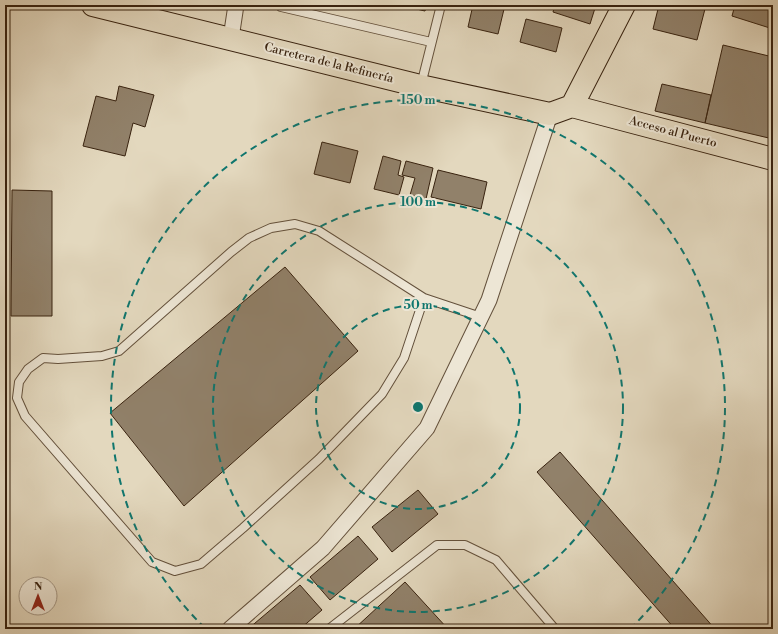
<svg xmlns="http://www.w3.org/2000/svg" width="778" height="634" font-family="'Libre Bodoni',serif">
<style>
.building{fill:#91816a;stroke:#38220f}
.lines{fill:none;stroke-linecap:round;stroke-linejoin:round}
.service-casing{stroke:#63503b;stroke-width:10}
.minor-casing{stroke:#63503b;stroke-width:17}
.primary-casing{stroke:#38220f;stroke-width:24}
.service{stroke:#ede6d5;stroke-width:8}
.minor{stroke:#ede6d5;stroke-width:15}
.primary{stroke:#e3d8be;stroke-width:22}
.ring{fill:none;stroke:#0f766e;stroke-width:2;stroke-dasharray:7 5}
.labels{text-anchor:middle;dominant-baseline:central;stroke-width:4;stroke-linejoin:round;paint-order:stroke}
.street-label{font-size:12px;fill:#38220f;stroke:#ede6d5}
.centre{fill:#0f766e;stroke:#ede6d5;stroke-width:2}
.ring-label{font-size:12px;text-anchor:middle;font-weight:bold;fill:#0f766e;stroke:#ede6d5;stroke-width:4;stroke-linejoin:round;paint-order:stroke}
</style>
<rect width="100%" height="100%" fill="#e3d8be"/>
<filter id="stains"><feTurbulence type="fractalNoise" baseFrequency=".005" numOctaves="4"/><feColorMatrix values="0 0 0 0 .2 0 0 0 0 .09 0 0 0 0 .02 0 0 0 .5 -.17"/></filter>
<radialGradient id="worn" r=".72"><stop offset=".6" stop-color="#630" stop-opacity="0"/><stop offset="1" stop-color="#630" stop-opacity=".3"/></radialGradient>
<path class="building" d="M399,5h28l-2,6z
M473,5h32l-7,29 -30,-7z
M555,5h41l-6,19 -37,-12z
M659,5h47l-9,35 -44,-11z
M735,5h38v24l-41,-13z
M526,19l36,9 -6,24 -36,-10z
M723,45l50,12v82l-68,-16z
M662,84l49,11 -6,28 -50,-12z
M119,86l35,9 -9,32 -12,-4 -8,33 -42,-10 13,-50 20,5z
M322,142l36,9 -8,32 -36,-9z
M383,156l18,5 -3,14 6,2 -5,18 -25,-6z
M406,161l27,7 -7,31 -16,-4 5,-17 -13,-3z
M438,170l49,12 -6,27 -50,-12z
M12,190l40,1v125h-41z
M285,267l73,84 -174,155 -74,-93z
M560,452l155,177h-40l-138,-157z
M418,490l20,24 -46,38 -20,-25z
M358,536l20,23 -48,41 -20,-23z
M405,582l43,47h-94z
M300,585l22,25 -22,19h-52z"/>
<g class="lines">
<defs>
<path id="service" d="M281,7l150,35
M421,85l20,-80
M424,298l-20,60 -22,36 -63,65 -76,69 -42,36 -26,7 -23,-9 -127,-146 -8,-18 2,-16 9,-13 15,-11 15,1 44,-3 17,-5 112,-99 18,-14 22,-10 24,-4 24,7 105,67 57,19
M329,629l108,-84h28l31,15 59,69"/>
<path id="minor" d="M231,38l5,-33
M230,629l93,-81 104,-120 62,-128 61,-186"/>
<path id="primary" d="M93,5l327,81 130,28 22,-8 52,-101
M572,106l201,53"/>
</defs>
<use href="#service" class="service-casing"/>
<use href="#minor" class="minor-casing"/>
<use href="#primary" class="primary-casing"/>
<use href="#service" class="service"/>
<use href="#minor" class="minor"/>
<use href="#primary" class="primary"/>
</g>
<g class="ring">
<circle cx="418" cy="407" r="102"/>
<circle cx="418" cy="407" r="205"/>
<path d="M205 628A307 307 0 1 1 631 628"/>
</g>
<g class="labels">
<g class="street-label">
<text transform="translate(329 63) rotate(14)">Carretera de la Refinería</text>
<text transform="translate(673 132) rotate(15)">Acceso al Puerto</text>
</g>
</g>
<circle cx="418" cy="407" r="6" class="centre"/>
<g class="ring-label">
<text x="418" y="104">150 m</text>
<text x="418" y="206">100 m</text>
<text x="418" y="309">50 m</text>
</g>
<rect width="778" height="634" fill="none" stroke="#e3d8be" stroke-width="20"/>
<rect x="6" y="6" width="766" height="622" fill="none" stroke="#38220f" stroke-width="2"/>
<rect x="10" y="10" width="758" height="614" fill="none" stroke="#38220f"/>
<g transform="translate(38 596)"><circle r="19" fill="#ede6d5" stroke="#a59886"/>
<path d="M0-3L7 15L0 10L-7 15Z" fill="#8f2418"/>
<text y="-6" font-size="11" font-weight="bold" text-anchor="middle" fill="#38220f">N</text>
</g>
<rect width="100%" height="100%" filter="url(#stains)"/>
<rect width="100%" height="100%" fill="url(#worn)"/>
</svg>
